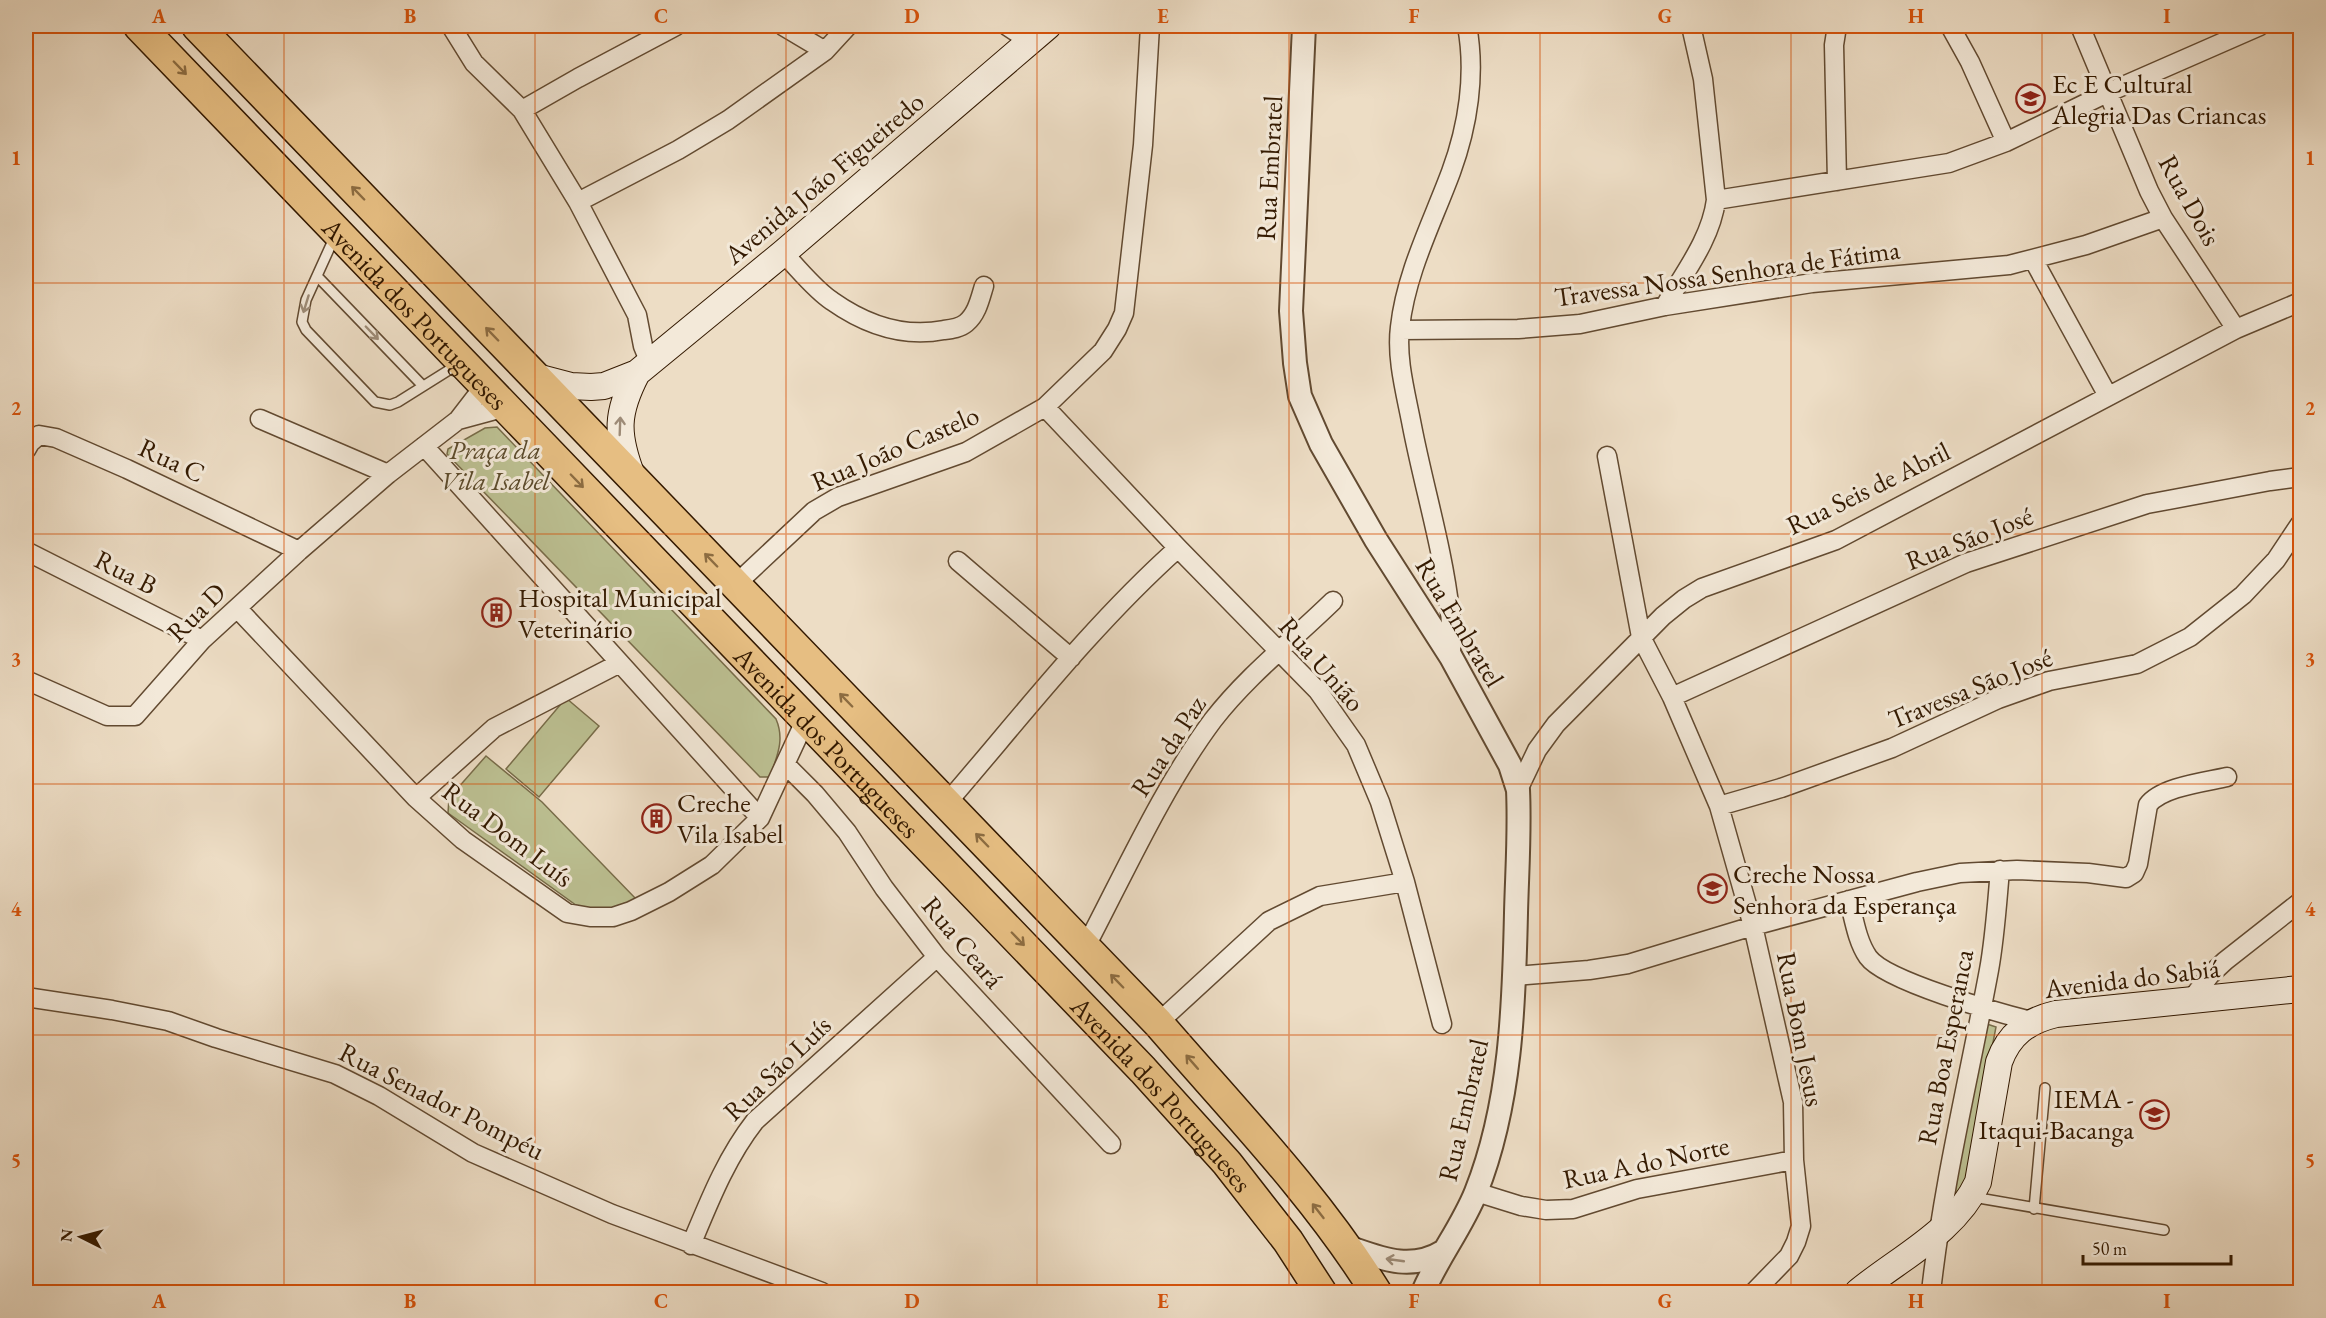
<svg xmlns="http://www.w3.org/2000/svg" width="2326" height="1318" font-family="'EB Garamond',serif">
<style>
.green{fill:#bcc092;stroke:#786c49;stroke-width:1.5}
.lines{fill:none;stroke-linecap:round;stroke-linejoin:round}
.service-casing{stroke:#624a31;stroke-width:12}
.minor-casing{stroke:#624a31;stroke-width:21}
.tertiary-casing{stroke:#624a31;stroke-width:26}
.secondary-casing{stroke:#331900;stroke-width:28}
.trunk-casing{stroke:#331900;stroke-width:33}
.service{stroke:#f3e9d9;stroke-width:9}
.minor{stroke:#f3e9d9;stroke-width:18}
.tertiary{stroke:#f3e9d9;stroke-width:22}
.secondary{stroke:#f3e9d9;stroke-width:26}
.trunk{stroke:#e6be82;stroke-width:30}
.oneway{stroke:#8c6c41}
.oneway2{stroke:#9d8b77}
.grid{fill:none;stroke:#d6530b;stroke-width:1.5;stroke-opacity:0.55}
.labels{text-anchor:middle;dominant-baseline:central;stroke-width:6;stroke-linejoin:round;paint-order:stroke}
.poi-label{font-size:27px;fill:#331900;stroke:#f3e9d9;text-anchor:start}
.street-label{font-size:27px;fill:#331900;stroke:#f3e9d9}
.park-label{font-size:27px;font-style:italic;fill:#5c4b2c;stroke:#f3e9d9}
.neatline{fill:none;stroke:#d6530b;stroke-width:2}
.grid-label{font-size:20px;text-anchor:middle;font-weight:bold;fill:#d6530b}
</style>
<rect width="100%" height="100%" fill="#edddc5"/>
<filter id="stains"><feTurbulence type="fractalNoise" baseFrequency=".00333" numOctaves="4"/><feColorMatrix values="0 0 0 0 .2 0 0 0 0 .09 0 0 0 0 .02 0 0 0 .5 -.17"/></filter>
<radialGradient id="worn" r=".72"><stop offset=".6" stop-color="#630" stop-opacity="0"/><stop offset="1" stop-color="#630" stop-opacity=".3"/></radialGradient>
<path class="green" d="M497,427l279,292c9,21 1,37 -6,58h-10l-313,-323 1,-5 37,-21z
M566,698l33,28 -60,71 -33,-28z
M486,756l56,46 96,99 -16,9 -42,-2 -132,-95 1,-15z
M1984,1023l12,4 -30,155 -11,13 3,-40z"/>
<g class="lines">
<defs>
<path id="service" d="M335,236l-29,64 -4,22 4,8 69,72 15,3 8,-3 59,-37
M317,276l106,110
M1973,1197l191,33
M2034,1209l11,-121"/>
<path id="minor" d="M451,26l23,37 48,47 56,92 59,113 6,31 7,17
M783,26l42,25
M1007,26l23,15
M1950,26l20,36 36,80
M2080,26l69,165 14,27 73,111
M522,110l56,-32 98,-52
M1837,181l-3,-136 3,-19
M1716,200l233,-37 57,-21 101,-49 153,-67
M578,202l100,-52 50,-30 97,-69 23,-25
M783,253c16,16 31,36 49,48 34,24 71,37 112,29 8,-1 16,-2 22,-7 11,-9 14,-24 18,-37
M2033,259l75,137
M1665,306c19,-33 46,-67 51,-106l-13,-121 -12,-53
M1400,330l118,-1 62,-5 85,-18 147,-23 197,-18 77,-20 77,-27
M1045,407l133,141 140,143 38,54 24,57 25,80 37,142
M260,419l128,55
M458,420l48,-13
M424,446l336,372
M26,450l4,-7 9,-8 17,3 71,31 172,82
M1607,456l34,181 31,60 47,109 34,120 40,176 1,58 7,66 -5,16 -7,14 -35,36
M26,551l176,89
M958,561l113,97
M735,585l79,-74 24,-14 128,-45 79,-45 58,-56 14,-22 7,-16 19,-168 7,-119
M237,608l179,190 47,42 104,73 23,4h23l18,-6 38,-19 43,-27 48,-47 46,-99
M1451,657c0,-15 1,-30 -1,-45 -7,-63 -26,-124 -38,-186 -6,-32 -16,-67 -12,-99 6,-54 32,-104 51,-155 17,-46 25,-98 16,-146
M26,680l81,36h28l67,-76 97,-89 89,-77 70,-54 27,-35
M1672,697l294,-134 181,-59 123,-23 30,-4
M786,765l29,29 32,38 37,56 53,69 174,187
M1518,790l19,-40 19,-26 107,-108 21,-17 18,-11 134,-48 400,-211 64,-27
M416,798l78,-70 126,-65
M946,804c75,-87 146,-179 232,-256
M1719,806l62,-18 111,-40 106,-49 51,-18 88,-17 53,-27 53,-42 33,-35 24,-36
M1849,900c5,19 8,41 19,57 17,24 131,56 163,64
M1085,948c39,-74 78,-161 128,-228 34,-44 80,-80 120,-119
M1515,976l74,-6 39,-6 125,-38 164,-44 43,-9 57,-3 71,3 38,5 8,-5 4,-9 10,-59c13,-18 57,-23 79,-28
M26,997l86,13 56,11 48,17 119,36 44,22 94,57 139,61 210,78
M2191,1000l19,-25 15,-14 75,-59
M1158,1023l111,-102 51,-25 85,-14
M1476,1192l45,14 25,4 27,-1 64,-20 157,-29
M691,1245c18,-43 35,-87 64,-124l182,-164
M1931,1292c12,-109 38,-214 58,-322 6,-33 8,-67 11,-100"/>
<path id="tertiary" d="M1304,26l-13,285 4,52 5,33 21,48 55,96 75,117 59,108 8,25c2,41 -1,82 -2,123 -2,93 -5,191 -40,279 -14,35 -38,65 -53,100
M1345,1246c35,12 65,26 99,5"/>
<path id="secondary" d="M533,376l38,10 20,1 13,-1 33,-13 146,-120 265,-227
M632,476c-16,-42 -16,-63 5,-103
M1858,1292c41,-34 97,-60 120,-110l21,-120c10,-28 28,-41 57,-48l244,-25"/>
<g id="trunk">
<path id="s1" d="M139,26l1004,1044 84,93 61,78 33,51"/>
<path d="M197,26l961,997c75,87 157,171 218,269"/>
</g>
</defs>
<use href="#service" class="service-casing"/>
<use href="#minor" class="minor-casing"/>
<use href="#tertiary" class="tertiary-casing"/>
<use href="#secondary" class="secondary-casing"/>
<use href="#trunk" class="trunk-casing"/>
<use href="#service" class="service"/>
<use href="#minor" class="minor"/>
<use href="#tertiary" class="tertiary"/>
<use href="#secondary" class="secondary"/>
<use href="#trunk" class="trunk"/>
</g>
<defs><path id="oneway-shaft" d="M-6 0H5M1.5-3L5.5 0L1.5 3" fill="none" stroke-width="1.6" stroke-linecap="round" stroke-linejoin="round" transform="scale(1.5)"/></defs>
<g class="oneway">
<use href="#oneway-shaft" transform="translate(180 68) rotate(46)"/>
<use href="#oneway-shaft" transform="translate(358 193) rotate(-134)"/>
<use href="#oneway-shaft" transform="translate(492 334) rotate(-134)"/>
<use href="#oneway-shaft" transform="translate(577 481) rotate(46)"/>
<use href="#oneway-shaft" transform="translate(711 560) rotate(-134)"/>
<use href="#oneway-shaft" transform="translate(846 700) rotate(-134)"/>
<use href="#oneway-shaft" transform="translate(982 840) rotate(-134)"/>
<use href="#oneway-shaft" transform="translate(1018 939) rotate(46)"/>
<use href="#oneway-shaft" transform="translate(1117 981) rotate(-134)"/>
<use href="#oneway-shaft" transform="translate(1192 1062) rotate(-131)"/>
<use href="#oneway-shaft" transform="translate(1318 1211) rotate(-128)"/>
</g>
<g class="oneway2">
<use href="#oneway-shaft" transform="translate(306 304) rotate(107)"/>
<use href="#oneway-shaft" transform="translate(372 333) rotate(46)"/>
<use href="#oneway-shaft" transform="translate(620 426) rotate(-88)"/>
<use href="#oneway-shaft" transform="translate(1395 1260) rotate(-172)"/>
</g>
<path class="grid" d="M284,26v1266M535,26v1266M786,26v1266M1037,26v1266M1289,26v1266M1540,26v1266M1791,26v1266M2042,26v1266M26,283h2274M26,534h2274M26,784h2274M26,1035h2274"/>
<defs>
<symbol id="school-ring" viewBox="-11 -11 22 22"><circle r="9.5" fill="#f3e9d9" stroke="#8f2418" stroke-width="1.5"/><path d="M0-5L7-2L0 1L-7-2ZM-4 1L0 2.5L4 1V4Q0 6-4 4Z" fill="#8f2418"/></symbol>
<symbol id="building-ring" viewBox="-11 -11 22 22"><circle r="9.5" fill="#f3e9d9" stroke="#8f2418" stroke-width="1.5"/><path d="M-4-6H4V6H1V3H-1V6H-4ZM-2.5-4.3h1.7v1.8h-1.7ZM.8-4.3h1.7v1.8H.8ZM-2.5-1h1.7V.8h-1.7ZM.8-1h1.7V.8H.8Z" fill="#8f2418"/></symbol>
<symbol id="university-ring" viewBox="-11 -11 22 22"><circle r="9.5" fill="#f3e9d9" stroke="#8f2418" stroke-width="1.5"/><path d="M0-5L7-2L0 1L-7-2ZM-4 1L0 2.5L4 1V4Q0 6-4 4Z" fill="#8f2418"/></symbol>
</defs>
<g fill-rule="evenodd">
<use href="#school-ring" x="2014" y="82" width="33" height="33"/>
<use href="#building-ring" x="480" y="596" width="33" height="33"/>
<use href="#building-ring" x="640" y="802" width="33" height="33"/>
<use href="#school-ring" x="1696" y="872" width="33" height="33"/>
<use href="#university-ring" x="2138" y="1098" width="33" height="33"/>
</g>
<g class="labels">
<g class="poi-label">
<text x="2052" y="83">Ec E Cultural<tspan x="2052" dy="31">Alegria Das Criancas</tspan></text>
<text x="518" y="597">Hospital Municipal<tspan x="518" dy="31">Veterinário</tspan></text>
<text x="677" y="802">Creche<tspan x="677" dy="31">Vila Isabel</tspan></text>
<text x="1733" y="873">Creche Nossa<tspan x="1733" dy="31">Senhora da Esperança</tspan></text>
<text x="2134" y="1098" text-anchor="end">IEMA -<tspan x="2134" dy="31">Itaqui-Bacanga</tspan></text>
</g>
<g class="street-label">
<text transform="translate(1269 168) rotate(-87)">Rua Embratel</text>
<text transform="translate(824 178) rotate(-40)">Avenida João Figueiredo</text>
<text transform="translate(2190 200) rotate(61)">Rua Dois</text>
<text transform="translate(1727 273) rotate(-8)">Travessa Nossa Senhora de Fátima</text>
<text stroke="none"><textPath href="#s1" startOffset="399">Avenida dos Portugueses</textPath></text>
<text transform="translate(895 448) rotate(-23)">Rua João Castelo</text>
<text transform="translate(172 460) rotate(25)">Rua C</text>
<text transform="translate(1868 488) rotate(-26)">Rua Seis de Abril</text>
<text transform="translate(1969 538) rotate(-21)">Rua São José</text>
<text transform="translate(126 572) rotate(27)">Rua B</text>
<text transform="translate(196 612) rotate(-45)">Rua D</text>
<text transform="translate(1460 622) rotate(59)">Rua Embratel</text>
<text transform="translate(1322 664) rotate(49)">Rua União</text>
<text transform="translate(1970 688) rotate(-22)">Travessa São José</text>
<text stroke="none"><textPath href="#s1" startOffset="993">Avenida dos Portugueses</textPath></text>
<text transform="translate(1168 746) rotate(-57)">Rua da Paz</text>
<text transform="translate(508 834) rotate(37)">Rua Dom Luís</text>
<text transform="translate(963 942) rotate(50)">Rua Ceará</text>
<text transform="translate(2132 978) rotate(-7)">Avenida do Sabiá</text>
<text transform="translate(1801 1029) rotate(79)">Rua Bom Jesus</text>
<text transform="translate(1945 1047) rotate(-79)">Rua Boa Esperanca</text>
<text transform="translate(777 1068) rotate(-44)">Rua São Luís</text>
<text stroke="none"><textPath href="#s1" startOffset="1479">Avenida dos Portugueses</textPath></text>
<text transform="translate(442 1101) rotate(27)">Rua Senador Pompéu</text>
<text transform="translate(1463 1110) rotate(-77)">Rua Embratel</text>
<text transform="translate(1646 1162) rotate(-12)">Rua A do Norte</text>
</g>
<g class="park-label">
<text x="495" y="449">Praça da<tspan x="495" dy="31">Vila Isabel</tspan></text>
</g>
</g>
<rect width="2326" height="1318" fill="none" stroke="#edddc5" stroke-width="66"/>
<g transform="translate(81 1237) rotate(276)" stroke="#f3e9d9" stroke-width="4.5" paint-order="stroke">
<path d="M0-4.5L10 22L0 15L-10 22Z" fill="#331900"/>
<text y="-9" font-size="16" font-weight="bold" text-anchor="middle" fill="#331900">N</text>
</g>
<path d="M2083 1255v9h148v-9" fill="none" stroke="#331900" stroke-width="3"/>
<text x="2092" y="1255" font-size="18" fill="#331900" stroke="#f3e9d9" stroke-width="4.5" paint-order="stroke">50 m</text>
<rect x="33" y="33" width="2260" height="1252" class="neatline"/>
<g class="grid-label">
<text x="159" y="23">A</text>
<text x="410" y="23">B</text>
<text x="661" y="23">C</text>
<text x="912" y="23">D</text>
<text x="1163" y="23">E</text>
<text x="1414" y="23">F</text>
<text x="1665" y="23">G</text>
<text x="1916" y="23">H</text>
<text x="2167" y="23">I</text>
<text x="16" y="165">1</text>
<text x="2310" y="165">1</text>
<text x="16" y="415">2</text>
<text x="2310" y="415">2</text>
<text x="16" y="666">3</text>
<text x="2310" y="666">3</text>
<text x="16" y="916">4</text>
<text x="2310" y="916">4</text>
<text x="16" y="1167">5</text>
<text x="2310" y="1167">5</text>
<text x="159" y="1308">A</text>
<text x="410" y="1308">B</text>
<text x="661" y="1308">C</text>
<text x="912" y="1308">D</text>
<text x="1163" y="1308">E</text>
<text x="1414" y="1308">F</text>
<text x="1665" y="1308">G</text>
<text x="1916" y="1308">H</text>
<text x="2167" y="1308">I</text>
</g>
<rect width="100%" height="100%" filter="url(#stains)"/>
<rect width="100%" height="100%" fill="url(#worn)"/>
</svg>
